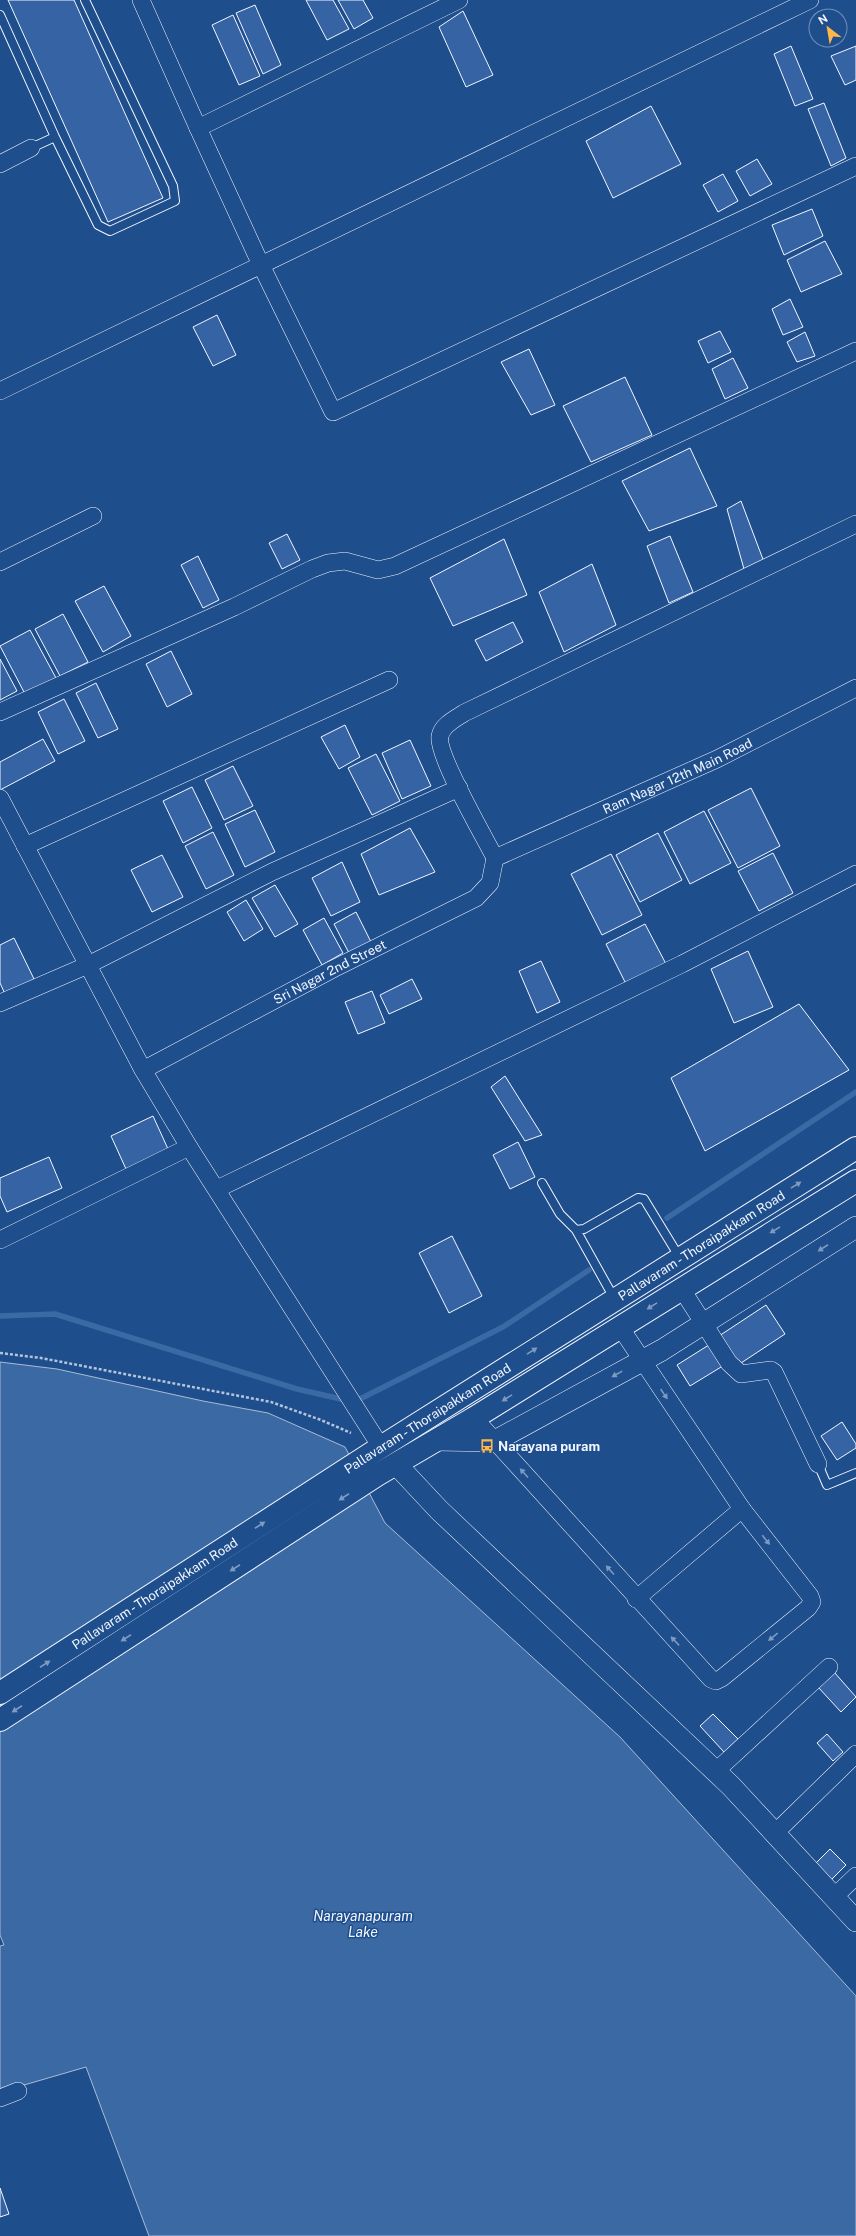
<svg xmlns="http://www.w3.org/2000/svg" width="856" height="2236" font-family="'Public Sans',sans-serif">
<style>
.water{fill:#3b69a3;stroke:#a8bbd7}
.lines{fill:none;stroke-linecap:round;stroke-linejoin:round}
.stream{stroke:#3b69a3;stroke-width:5.5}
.building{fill:#3563a3;stroke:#f2f6ff}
.service-casing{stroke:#f2f6ff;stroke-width:10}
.minor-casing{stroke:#f2f6ff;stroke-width:18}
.tertiary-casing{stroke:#f2f6ff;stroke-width:22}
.primary-casing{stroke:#f2f6ff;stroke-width:24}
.path{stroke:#b3c4dc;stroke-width:2.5;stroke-dasharray:3 2;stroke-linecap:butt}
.service{stroke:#1f4e8c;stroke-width:8}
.minor{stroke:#1f4e8c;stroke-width:17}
.tertiary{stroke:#1f4e8c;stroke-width:21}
.primary{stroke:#1f4e8c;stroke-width:22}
.oneway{fill:#7e9ac0}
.labels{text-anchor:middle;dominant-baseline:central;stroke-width:3;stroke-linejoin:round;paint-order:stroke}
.street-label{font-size:13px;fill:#f2f6ff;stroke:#1f4e8c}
.poi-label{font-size:13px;font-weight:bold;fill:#f2f6ff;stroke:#1f4e8c;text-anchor:start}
.water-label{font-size:14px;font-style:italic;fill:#f2f6ff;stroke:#1f4e8c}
</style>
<rect width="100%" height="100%" fill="#1f4e8c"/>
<path class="water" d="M0,1362l57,7 146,32 65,12 77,34 40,76 235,214 236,259v240h-707l-63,-169 -86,25v-146l4,-1 -4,-10z"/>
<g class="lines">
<path class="stream" d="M667,1218l189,-126
M0,1316l55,-2 242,75 57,13 149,-75 86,-57"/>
</g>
<path class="building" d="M8,0h66l89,198 -55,24z
M306,0h27l16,29 -22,11z
M338,0h25l10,18 -19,11z
M255,5l26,60 -18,9 -27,-61z
M463,11l30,64 -27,12 -27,-60z
M233,15l27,61 -21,9 -27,-60z
M791,46l22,53 -18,7 -21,-52z
M856,46v34l-11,5 -14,-29z
M824,103l22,55 -15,8 -23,-57z
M651,106l30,58 -68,34 -27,-57z
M757,159l15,25 -22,12 -14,-25z
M723,174l15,27 -20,11 -15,-27z
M812,209l11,27 -39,19 -12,-30z
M825,241l17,33 -41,18 -14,-32z
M790,299l13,28 -20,8 -11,-26z
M217,315l19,40 -23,11 -20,-39z
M720,331l11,21 -23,11 -10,-22z
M805,332l10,24 -18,6 -10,-20z
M529,349l26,56 -24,10 -30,-53z
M733,358l15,30 -23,11 -13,-30z
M625,377l27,58 -61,27 -28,-56z
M690,448l27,58 -68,25 -27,-50z
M741,501l23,61 -20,7 -17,-60z
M287,534l13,26 -18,9 -13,-26z
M670,536l23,56 -24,11 -22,-57z
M504,539l23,56 -74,31 -23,-48z
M198,556l21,44 -16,8 -22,-43z
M592,564l24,61 -52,27 -25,-60z
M104,586l27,50 -28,16 -28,-51z
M63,614l25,48 -28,14 -25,-47z
M513,622l10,20 -37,19 -11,-21z
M30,630l26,48 -31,16 -25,-48z
M171,651l21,43 -25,13 -21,-43z
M0,659l17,32 -17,9z
M96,683l22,46 -20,9 -22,-45z
M64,699l21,42 -27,13 -20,-42z
M345,725l15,32 -21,12 -18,-32z
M43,739l12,22 -55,29v-28z
M410,740l21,46 -29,13 -20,-46z
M376,754l24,47 -28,14 -24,-47z
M233,766l20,40 -29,14 -19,-40z
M192,787l20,41 -29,15 -20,-42z
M751,788l29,58 -42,22 -30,-58z
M255,810l20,42 -30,15 -20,-43z
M704,811l27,52 -41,21 -26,-52z
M410,828l25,44 -56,23 -18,-41z
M213,832l21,43 -28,14 -21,-43z
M658,833l24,47 -42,22 -24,-47z
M773,853l20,40 -34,18 -21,-40z
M611,854l31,61 -40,20 -31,-61z
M162,855l21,42 -31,15 -21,-42z
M342,862l18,40 -29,14 -19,-38z
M275,885l23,39 -23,13 -23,-39z
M246,900l17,29 -19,12 -17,-29z
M356,912l16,32 -22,11 -16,-31z
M324,918l19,35 -21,12 -19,-35z
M645,924l21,40 -40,20 -20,-40z
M14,938l20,41 -29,15 -5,-11v-38z
M748,951l25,56 -39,16 -23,-54z
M541,961l19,41 -23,11 -18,-42z
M412,979l10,20 -33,15 -9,-19z
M372,991l13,32 -27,11 -13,-32z
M799,1004l50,66 -144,81 -34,-73z
M505,1076l37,59 -17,6 -34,-54z
M153,1116l15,33 -42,20 -15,-33z
M518,1142l17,35 -25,12 -17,-34z
M49,1157l13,31 -55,24 -7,-16v-18z
M452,1236l30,60 -33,17 -30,-60z
M766,1305l19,29 -47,31 -19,-29z
M712,1343l14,21 -36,22 -13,-21z
M842,1422l14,22v4l-19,12 -16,-24z
M834,1672l22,25 -15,15 -23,-25z
M713,1714l25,25 -14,13 -24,-26z
M827,1734l16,18 -10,9 -16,-18z
M830,1849l16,16 -19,19 -16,-16z
M0,2188l9,26 -9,3z"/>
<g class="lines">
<defs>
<path id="service" d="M0,15l55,122 43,88 12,6 65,-30 -2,-15 -88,-186
M31,148l24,-11
M542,1183l18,31 16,16 8,-1 54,-31 6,1 36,59
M576,1230l38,68
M818,1464l9,21 29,-12"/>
<g id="minor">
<path d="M141,0l57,128"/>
<path d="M459,0l-261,128 63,137 72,147 523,-246"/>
<path d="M0,164l31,-16"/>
<path d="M0,391l810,-391"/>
<path d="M0,562l93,-46"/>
<path d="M0,712l234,-105 78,-38 16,-6 17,-2 33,9 17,-4 461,-215"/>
<path d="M0,798l143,272 46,77 192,300"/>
<path d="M25,846l364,-166"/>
<path d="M495,858c-10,-20 -59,-104 -55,-122 2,-11 15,-17 24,-23l392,-189"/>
<path id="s1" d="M495,858l222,-99 139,-71"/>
<path d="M0,1003l88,-38 184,-93 187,-84"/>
<path id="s2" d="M143,1070l190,-101 143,-71 14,-15 5,-25"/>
<path d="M217,1189l465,-225 174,-90"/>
<path d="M0,1240l189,-93"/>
<path d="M681,1288l48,75 12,11 30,-4 3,2 44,92"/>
<path d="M474,1418l237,261 5,2 6,-3 86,-70 4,-6 -2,-6 -68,-87 -122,-182"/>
<path d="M636,1599l106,-90"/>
<path d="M716,1771l113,-104"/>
<path d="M775,1833l81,-79"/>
<path d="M834,1897l22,-21"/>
<path d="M0,2098l18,-7"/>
</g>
<path id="tertiary" d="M437,1440l58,1 167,-91 194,-123
M396,1464l43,46 292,276 125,135"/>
<g id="primary">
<path id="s3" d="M0,1693l381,-246 475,-299"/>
<path d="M0,1720l377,-245 97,-57 382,-237"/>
</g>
</defs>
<use href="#service" class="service-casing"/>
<use href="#minor" class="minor-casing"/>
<use href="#tertiary" class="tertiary-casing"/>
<use href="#primary" class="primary-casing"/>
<path class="path" d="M0,1353l41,5 230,44 50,18 30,13"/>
<use href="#service" class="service"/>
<use href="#minor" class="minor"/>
<use href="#tertiary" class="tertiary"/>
<use href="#primary" class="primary"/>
</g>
<defs><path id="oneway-solid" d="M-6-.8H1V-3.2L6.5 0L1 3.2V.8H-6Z"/></defs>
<g class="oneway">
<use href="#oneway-solid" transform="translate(796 1185) rotate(-32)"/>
<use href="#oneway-solid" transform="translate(775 1230) rotate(149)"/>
<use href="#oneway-solid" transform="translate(823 1248) rotate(147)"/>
<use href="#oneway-solid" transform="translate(652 1306) rotate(148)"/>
<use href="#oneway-solid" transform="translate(532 1351) rotate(-32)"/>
<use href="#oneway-solid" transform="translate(617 1374) rotate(151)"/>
<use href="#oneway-solid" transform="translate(664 1394) rotate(56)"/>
<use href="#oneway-solid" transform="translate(507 1398) rotate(148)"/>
<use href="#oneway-solid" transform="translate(524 1473) rotate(-132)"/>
<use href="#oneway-solid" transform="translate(344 1497) rotate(147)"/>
<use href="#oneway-solid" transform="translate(260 1525) rotate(-33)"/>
<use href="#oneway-solid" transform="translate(766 1540) rotate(52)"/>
<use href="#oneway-solid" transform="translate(235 1568) rotate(147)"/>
<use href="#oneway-solid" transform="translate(610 1570) rotate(-132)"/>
<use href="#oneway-solid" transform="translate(773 1637) rotate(141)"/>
<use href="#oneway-solid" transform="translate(126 1638) rotate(147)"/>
<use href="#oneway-solid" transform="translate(675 1641) rotate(-133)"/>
<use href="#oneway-solid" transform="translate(45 1664) rotate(-33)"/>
<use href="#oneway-solid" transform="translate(17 1709) rotate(147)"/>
</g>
<defs>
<symbol id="bus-bare" viewBox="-9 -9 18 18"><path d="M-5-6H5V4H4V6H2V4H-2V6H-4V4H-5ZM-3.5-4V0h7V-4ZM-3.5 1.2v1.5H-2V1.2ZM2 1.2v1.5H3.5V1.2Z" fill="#ffb74d" stroke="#1f4e8c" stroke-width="2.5" paint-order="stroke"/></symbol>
</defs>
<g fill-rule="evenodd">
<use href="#bus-bare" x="477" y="1436" width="20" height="20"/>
</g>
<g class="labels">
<g class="street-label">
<text stroke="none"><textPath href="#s1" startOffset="200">Ram Nagar 12th Main Road</textPath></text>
<text stroke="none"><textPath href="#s2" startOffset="211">Sri Nagar 2nd Street</textPath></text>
<text stroke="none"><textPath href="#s3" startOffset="832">Pallavaram - Thoraipakkam Road</textPath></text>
<text stroke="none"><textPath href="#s3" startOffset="508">Pallavaram - Thoraipakkam Road</textPath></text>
<text stroke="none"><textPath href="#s3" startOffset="184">Pallavaram - Thoraipakkam Road</textPath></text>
</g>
<g class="poi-label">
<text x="498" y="1446">Narayana puram</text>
</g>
<g class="water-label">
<text x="363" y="1916">Narayanapuram<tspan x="363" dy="16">Lake</tspan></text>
</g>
</g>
<g transform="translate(828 28) rotate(329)"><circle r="19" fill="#1f4e8c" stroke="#7391ba"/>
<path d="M0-3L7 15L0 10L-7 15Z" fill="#ffb74d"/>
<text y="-6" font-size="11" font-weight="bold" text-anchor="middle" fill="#f2f6ff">N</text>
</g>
</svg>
